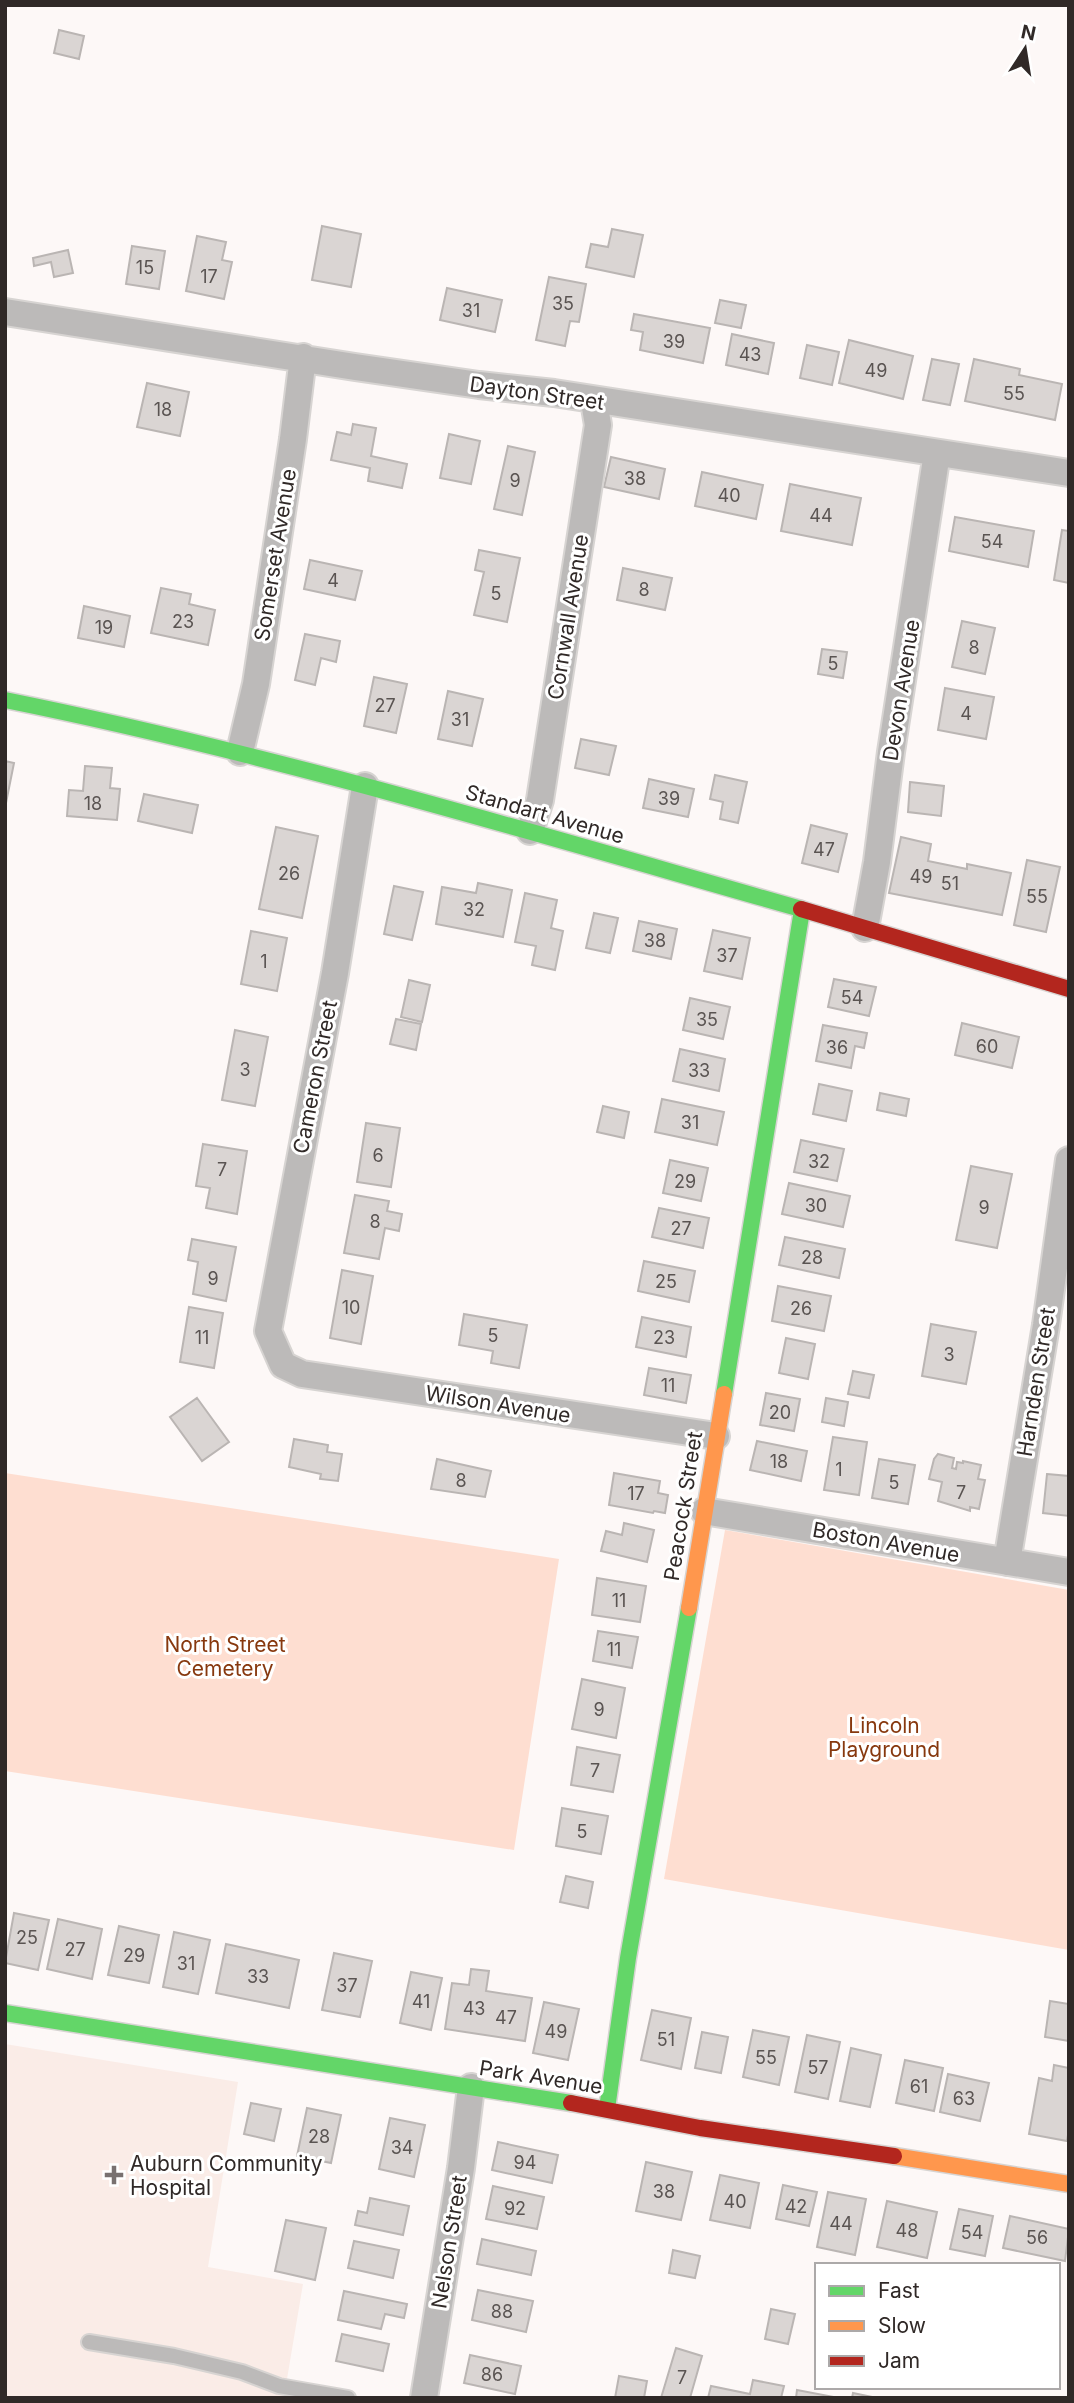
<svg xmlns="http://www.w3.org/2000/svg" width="1074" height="2403" font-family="Inter,sans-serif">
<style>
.built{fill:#faece7}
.green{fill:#feded1}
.building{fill:#dad5d3;stroke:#bab5b3;stroke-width:2}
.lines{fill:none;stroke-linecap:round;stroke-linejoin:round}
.lane-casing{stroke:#d7d4d2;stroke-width:18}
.street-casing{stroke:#d7d4d2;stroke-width:30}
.fast-casing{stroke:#d7d4d2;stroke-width:19}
.slow-casing{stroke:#d7d4d2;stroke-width:19}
.jam-casing{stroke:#d7d4d2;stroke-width:19}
.lane{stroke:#bcbab9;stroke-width:14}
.street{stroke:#bcbab9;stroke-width:26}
.fast{stroke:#63d668;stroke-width:16}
.slow{stroke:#ff974d;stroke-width:16}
.jam{stroke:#b3261e;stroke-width:16}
.poi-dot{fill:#787170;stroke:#fff;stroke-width:2.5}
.labels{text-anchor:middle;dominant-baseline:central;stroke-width:6;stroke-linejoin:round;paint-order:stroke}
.number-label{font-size:18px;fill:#5a5452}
.street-label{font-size:21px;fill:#302927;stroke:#fff}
.park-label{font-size:21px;fill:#87380e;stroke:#fff}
.poi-label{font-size:21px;fill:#302927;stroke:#fff;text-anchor:start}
</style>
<rect width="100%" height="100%" fill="#fdf8f7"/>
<path class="built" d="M5,2044l233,38 -30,185 95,17 -17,101 76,13h-357z"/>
<path class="green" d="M5,1473l554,86 -45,291 -509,-79z
M725,1530l344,60v360l-405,-71z"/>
<path class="building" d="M59,30l25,6 -5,23 -25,-6z
M322,226l39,8 -10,53 -39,-7z
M612,229l31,6 -9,42 -48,-10 5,-23 17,3z
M197,236l29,6 -4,18 10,2 -8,37 -38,-8z
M132,246l33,5 -6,38 -33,-5z
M68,250l5,23 -19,4 -3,-15 -17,4 -1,-8z
M549,277l37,7 -7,38 -9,-1 -5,25 -29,-6z
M447,288l55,12 -7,32 -55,-12z
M720,300l26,5 -5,23 -26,-5z
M634,314l76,14 -7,35 -63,-13 3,-18 -12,-2z
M732,334l42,9 -6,31 -42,-9z
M849,340l64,16 -10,43 -64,-16z
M807,345l32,7 -7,33 -32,-7z
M932,359l27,5 -9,41 -27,-5z
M974,359l46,10 -1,6 43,9 -7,36 -90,-19z
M147,383l42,9 -9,44 -43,-9z
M353,424l23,4 -5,28 36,8 -5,24 -34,-7 2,-13 -39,-8 6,-28 14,3z
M449,434l31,7 -9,43 -31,-6z
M508,446l27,6 -13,63 -28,-6z
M611,457l54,12 -6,30 -55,-12z
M702,472l61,13 -7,34 -61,-13z
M790,484l71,14 -9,47 -71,-14z
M955,517l79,14 -6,36 -79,-16z
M1062,530l7,1v52l-15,-3z
M479,550l41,8 -13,64 -33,-7 10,-43 -9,-2z
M310,560l52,11 -7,29 -51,-11z
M623,568l49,10 -7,32 -48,-10z
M161,588l30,6 -2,10 26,6 -7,35 -57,-12z
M84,606l46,10 -6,31 -46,-9z
M962,621l33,7 -10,46 -33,-7z
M305,634l35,7 -4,21 -15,-4 -6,27 -20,-5z
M822,649l25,3 -4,26 -25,-4z
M374,677l33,7 -11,49 -32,-7z
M945,688l49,9 -8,42 -48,-9z
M448,691l35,8 -11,47 -34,-7z
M581,739l35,7 -7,29 -34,-7z
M5,761l9,2 -8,40h-1z
M85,766l27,2 -2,20 10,1 -3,31 -50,-4 2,-26 14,1z
M715,775l32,7 -9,41 -18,-4 3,-17 -13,-3z
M649,779l45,10 -6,28 -45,-9z
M910,782l34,4 -3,30 -33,-4z
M144,794l54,11 -6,28 -54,-12z
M811,825l36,9 -9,38 -36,-9z
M276,827l42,9 -16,82 -43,-9z
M901,837l30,7 -3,17 39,8v-5l44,9 -9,42 -113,-22z
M1027,860l33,7 -14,65 -32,-7z
M478,883l34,7 -9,47 -67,-13 6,-37 34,6z
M394,886l29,6 -11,48 -28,-6z
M525,893l32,7 -6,28 12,3 -8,39 -23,-5 4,-19 -21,-4z
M594,913l24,5 -8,35 -24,-5z
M639,921l38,8 -6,30 -38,-8z
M713,930l37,8 -8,41 -38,-8z
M251,931l36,7 -10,53 -36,-7z
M834,979l42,8 -7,29 -41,-9z
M409,980l21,5 -8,37 -21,-5z
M690,998l40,9 -7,32 -40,-9z
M396,1019l25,5 -5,26 -26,-6z
M962,1023l57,14 -7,31 -57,-13z
M823,1025l44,8 -3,15 -9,-2 -4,22 -35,-7z
M235,1030l33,7 -13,69 -33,-6z
M680,1049l45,10 -6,32 -46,-10z
M819,1084l33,7 -6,30 -33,-7z
M880,1093l29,6 -3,17 -29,-6z
M662,1099l62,13 -7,33 -62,-13z
M603,1106l26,6 -5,26 -27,-6z
M366,1123l34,5 -9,59 -34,-5z
M801,1140l43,9 -7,32 -43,-9z
M203,1144l44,7 -10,63 -31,-6 4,-20 -14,-2z
M670,1160l38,8 -7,33 -38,-8z
M971,1166l41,8 -15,74 -41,-8z
M789,1183l61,13 -7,31 -61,-13z
M355,1195l34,6 -2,10 15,3 -3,17 -14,-3 -6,31 -35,-6z
M659,1208l50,10 -6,30 -51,-11z
M785,1237l60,12 -6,29 -60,-13z
M192,1239l44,8 -10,54 -33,-7 5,-32 -10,-2z
M644,1261l51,10 -6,31 -51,-11z
M342,1270l31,6 -12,68 -31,-6z
M778,1286l53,10 -7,35 -52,-10z
M189,1307l34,6 -9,55 -34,-6z
M464,1314l63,11 -8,43 -28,-5 2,-12 -34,-6z
M642,1317l49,10 -5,30 -50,-10z
M931,1324l45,8 -10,52 -44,-8z
M786,1338l29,6 -7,35 -29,-6z
M649,1368l42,7 -5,28 -42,-8z
M853,1371l21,4 -5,23 -21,-4z
M766,1393l34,6 -6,32 -34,-6z
M197,1398l32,44 -27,19 -32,-44z
M826,1398l22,4 -4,24 -22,-4z
M833,1437l34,5 -8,53 -35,-5z
M294,1439l34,6 -1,7 15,2 -4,27 -18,-2 1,-5 -32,-7z
M757,1441l50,10 -6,30 -51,-11z
M938,1454l16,4 -2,10 4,1 1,-7 6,1v-2l18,4 -3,14 7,1 -6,29 -9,-2v4l-32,-10 4,-19 -13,-3 5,-20z
M437,1459l54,12 -6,26 -54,-8z
M879,1459l36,6 -7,39 -36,-6z
M614,1473l46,8 -2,12 10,2 -3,18 -11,-2 -1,2 -44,-8z
M1047,1474l22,2v40l-26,-3z
M624,1523l30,7 -7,32 -46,-11 5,-20 16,4z
M597,1578l49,8 -6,36 -48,-7z
M598,1631l40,6 -6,31 -39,-7z
M582,1679l43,9 -9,50 -44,-9z
M577,1747l43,8 -7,37 -42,-7z
M562,1808l46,8 -7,38 -45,-8z
M566,1876l27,6 -5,26 -28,-6z
M14,1913l35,7 -11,50 -33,-7z
M58,1919l44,10 -10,50 -45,-10z
M119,1926l40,9 -10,48 -41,-8z
M174,1932l36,8 -12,54 -35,-7z
M226,1944l73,16 -10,48 -73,-15z
M334,1953l38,8 -12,56 -38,-7z
M471,1969l18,2 -3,20 46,7 -7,43 -80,-12 7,-46 17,2z
M411,1972l31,6 -11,52 -31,-7z
M1050,2001l19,3v37l-24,-4z
M544,2002l35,7 -11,51 -35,-7z
M652,2010l39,8 -10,51 -40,-9z
M753,2030l36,7 -10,48 -36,-8z
M702,2032l26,5 -7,36 -26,-5z
M807,2035l33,7 -12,57 -33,-7z
M851,2048l30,7 -11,52 -30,-6z
M905,2060l38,8 -9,43 -38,-8z
M1054,2065l15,3v61l-2,12 -38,-7 10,-56 13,3z
M948,2074l41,9 -9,38 -40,-9z
M251,2103l30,6 -7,32 -30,-7z
M307,2108l34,7 -10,48 -34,-7z
M390,2118l35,7 -11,52 -35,-8z
M498,2142l60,13 -6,28 -60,-13z
M646,2162l46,10 -11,48 -45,-9z
M720,2175l39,8 -9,45 -40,-8z
M783,2185l34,7 -8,34 -33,-7z
M493,2186l51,11 -7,32 -51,-10z
M828,2192l38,7 -11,56 -38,-8z
M370,2198l39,8 -6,29 -48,-10 3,-14 9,2z
M887,2201l50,11 -10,46 -50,-11z
M959,2209l34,7 -8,40 -35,-7z
M1010,2216l59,13 -4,32 -62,-13z
M286,2220l40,8 -11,52 -40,-9z
M482,2239l54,12 -5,24 -54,-11z
M354,2241l45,9 -6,28 -45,-10z
M673,2250l27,6 -5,22 -26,-5z
M478,2290l55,11 -7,31 -54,-12z
M344,2291l63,13 -3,14 -19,-4 -4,15 -43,-9z
M771,2309l24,5 -7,30 -23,-5z
M342,2334l47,10 -6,27 -47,-10z
M676,2348l26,8 -12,42h-29z
M470,2355l51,11 -6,28 -51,-11z
M619,2376l28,5 -3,17h-29z
M753,2380l31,6 -3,12h-73l3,-12 39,8z
M797,2390l37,7v1h-38z
M853,2393l24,5h-25z"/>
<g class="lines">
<defs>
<path id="lane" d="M89,2342l85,14 68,16 37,14 69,12"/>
<path id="street" d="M5,312l350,55 124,18 75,8 515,80
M240,752l16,-68 37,-245 10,-82
M365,786l-30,187 -67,358 15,34 19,9 414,62
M530,831l10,-31 58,-375 -4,-24
M865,928l12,-66 14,-110 46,-299
M704,1511l365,61
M1007,1562l39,-237 23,-165
M424,2398l37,-230 10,-81"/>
<path id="fast" d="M5,700c269,54 532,134 796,209
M724,1394l78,-484
M5,2013l566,90
M607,2109l21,-151 61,-350"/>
<path id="slow" d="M689,1608l35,-214
M894,2156l175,28"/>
<path id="jam" d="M801,909l268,80
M571,2103l129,25 194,28"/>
</defs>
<use href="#lane" class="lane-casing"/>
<use href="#street" class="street-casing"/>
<use href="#fast" class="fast-casing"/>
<use href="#slow" class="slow-casing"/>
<use href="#jam" class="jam-casing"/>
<use href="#lane" class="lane"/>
<use href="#street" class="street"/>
<use href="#fast" class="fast"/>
<use href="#slow" class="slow"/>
<use href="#jam" class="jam"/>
</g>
<path class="poi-dot" d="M110.5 2164.5h7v7h7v7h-7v7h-7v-7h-7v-7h7z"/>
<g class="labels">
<g class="number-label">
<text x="145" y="267">15</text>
<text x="209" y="276">17</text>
<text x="563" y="303">35</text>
<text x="471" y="310">31</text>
<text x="674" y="341">39</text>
<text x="750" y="354">43</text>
<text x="876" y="370">49</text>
<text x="1014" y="393">55</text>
<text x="163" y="409">18</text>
<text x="635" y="478">38</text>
<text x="515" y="480">9</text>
<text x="729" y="495">40</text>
<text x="821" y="515">44</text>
<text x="992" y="541">54</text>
<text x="333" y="580">4</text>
<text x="644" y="589">8</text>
<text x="496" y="593">5</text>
<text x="183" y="621">23</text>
<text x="104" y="627">19</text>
<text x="974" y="647">8</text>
<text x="833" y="663">5</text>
<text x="385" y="705">27</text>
<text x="966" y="713">4</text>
<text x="460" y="719">31</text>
<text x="669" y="798">39</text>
<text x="93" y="803">18</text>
<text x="824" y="849">47</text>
<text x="289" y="873">26</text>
<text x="921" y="876">49</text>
<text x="950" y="883">51</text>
<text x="1037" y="896">55</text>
<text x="474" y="909">32</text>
<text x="655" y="940">38</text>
<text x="727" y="955">37</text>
<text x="264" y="961">1</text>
<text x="852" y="997">54</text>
<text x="707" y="1019">35</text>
<text x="987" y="1046">60</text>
<text x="837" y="1047">36</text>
<text x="245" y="1069">3</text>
<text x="699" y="1070">33</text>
<text x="690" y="1122">31</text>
<text x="378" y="1155">6</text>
<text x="819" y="1161">32</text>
<text x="222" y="1169">7</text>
<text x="685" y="1181">29</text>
<text x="816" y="1205">30</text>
<text x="984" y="1207">9</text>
<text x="375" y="1221">8</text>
<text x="681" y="1228">27</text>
<text x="812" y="1257">28</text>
<text x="213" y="1278">9</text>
<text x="666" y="1281">25</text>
<text x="351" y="1307">10</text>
<text x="801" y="1308">26</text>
<text x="493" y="1335">5</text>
<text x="202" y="1337">11</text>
<text x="664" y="1337">23</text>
<text x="949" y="1354">3</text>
<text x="668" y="1385">11</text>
<text x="780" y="1412">20</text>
<text x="779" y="1461">18</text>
<text x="839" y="1469">1</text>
<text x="461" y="1480">8</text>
<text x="894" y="1482">5</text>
<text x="961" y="1492">7</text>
<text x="636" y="1493">17</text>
<text x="619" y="1600">11</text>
<text x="614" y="1649">11</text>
<text x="599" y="1709">9</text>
<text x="595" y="1770">7</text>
<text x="582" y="1831">5</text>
<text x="27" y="1937">25</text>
<text x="75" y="1949">27</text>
<text x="134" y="1955">29</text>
<text x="186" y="1963">31</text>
<text x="258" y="1976">33</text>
<text x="347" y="1985">37</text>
<text x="421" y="2001">41</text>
<text x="474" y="2008">43</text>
<text x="506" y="2017">47</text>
<text x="556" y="2031">49</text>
<text x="666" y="2039">51</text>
<text x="766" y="2057">55</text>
<text x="818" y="2067">57</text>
<text x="919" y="2086">61</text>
<text x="964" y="2098">63</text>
<text x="319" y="2136">28</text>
<text x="402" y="2147">34</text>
<text x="525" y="2162">94</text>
<text x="664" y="2191">38</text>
<text x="735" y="2201">40</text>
<text x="796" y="2206">42</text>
<text x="515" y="2208">92</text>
<text x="841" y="2223">44</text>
<text x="907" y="2230">48</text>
<text x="972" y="2232">54</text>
<text x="1037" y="2237">56</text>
<text x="502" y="2311">88</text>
<text x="492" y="2374">86</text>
<text x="682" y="2377">7</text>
</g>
<g class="street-label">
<text transform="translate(537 393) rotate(8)">Dayton Street</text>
<text transform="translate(275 555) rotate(-81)">Somerset Avenue</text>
<text transform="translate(568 617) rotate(-81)">Cornwall Avenue</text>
<text transform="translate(901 690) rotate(-81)">Devon Avenue</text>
<text transform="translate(545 814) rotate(16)">Standart Avenue</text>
<text transform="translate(315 1077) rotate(-79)">Cameron Street</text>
<text transform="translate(1036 1382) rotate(-81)">Harnden Street</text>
<text transform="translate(498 1404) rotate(9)">Wilson Avenue</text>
<text transform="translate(683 1506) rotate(-81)">Peacock Street</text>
<text transform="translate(886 1542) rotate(10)">Boston Avenue</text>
<text transform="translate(541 2077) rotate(9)">Park Avenue</text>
<text transform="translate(449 2242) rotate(-81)">Nelson Street</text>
</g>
<g class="park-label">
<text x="225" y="1644">North Street<tspan x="225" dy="24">Cemetery</tspan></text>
<text x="884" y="1725">Lincoln<tspan x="884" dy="24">Playground</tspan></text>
</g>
<g class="poi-label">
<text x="130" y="2163">Auburn Community<tspan x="130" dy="24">Hospital</tspan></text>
</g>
</g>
<rect width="1074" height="2403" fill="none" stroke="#302927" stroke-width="14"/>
<rect x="815" y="2263" width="245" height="126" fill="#ffffff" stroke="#aca9a9" stroke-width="2"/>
<rect x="829" y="2286" width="35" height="10" fill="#63d668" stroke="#aca9a9" stroke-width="2"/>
<text x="878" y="2298" font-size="21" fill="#302927">Fast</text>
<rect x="829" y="2321" width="35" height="10" fill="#ff974d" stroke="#aca9a9" stroke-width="2"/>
<text x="878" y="2333" font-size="21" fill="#302927">Slow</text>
<rect x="829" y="2356" width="35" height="10" fill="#b3261e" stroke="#aca9a9" stroke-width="2"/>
<text x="878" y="2368" font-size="21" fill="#302927">Jam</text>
<g transform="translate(1025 49) rotate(12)" stroke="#ffffff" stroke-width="5" paint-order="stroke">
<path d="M0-5L12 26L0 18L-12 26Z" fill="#302927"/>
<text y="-10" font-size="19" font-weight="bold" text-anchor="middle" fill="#302927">N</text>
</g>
</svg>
